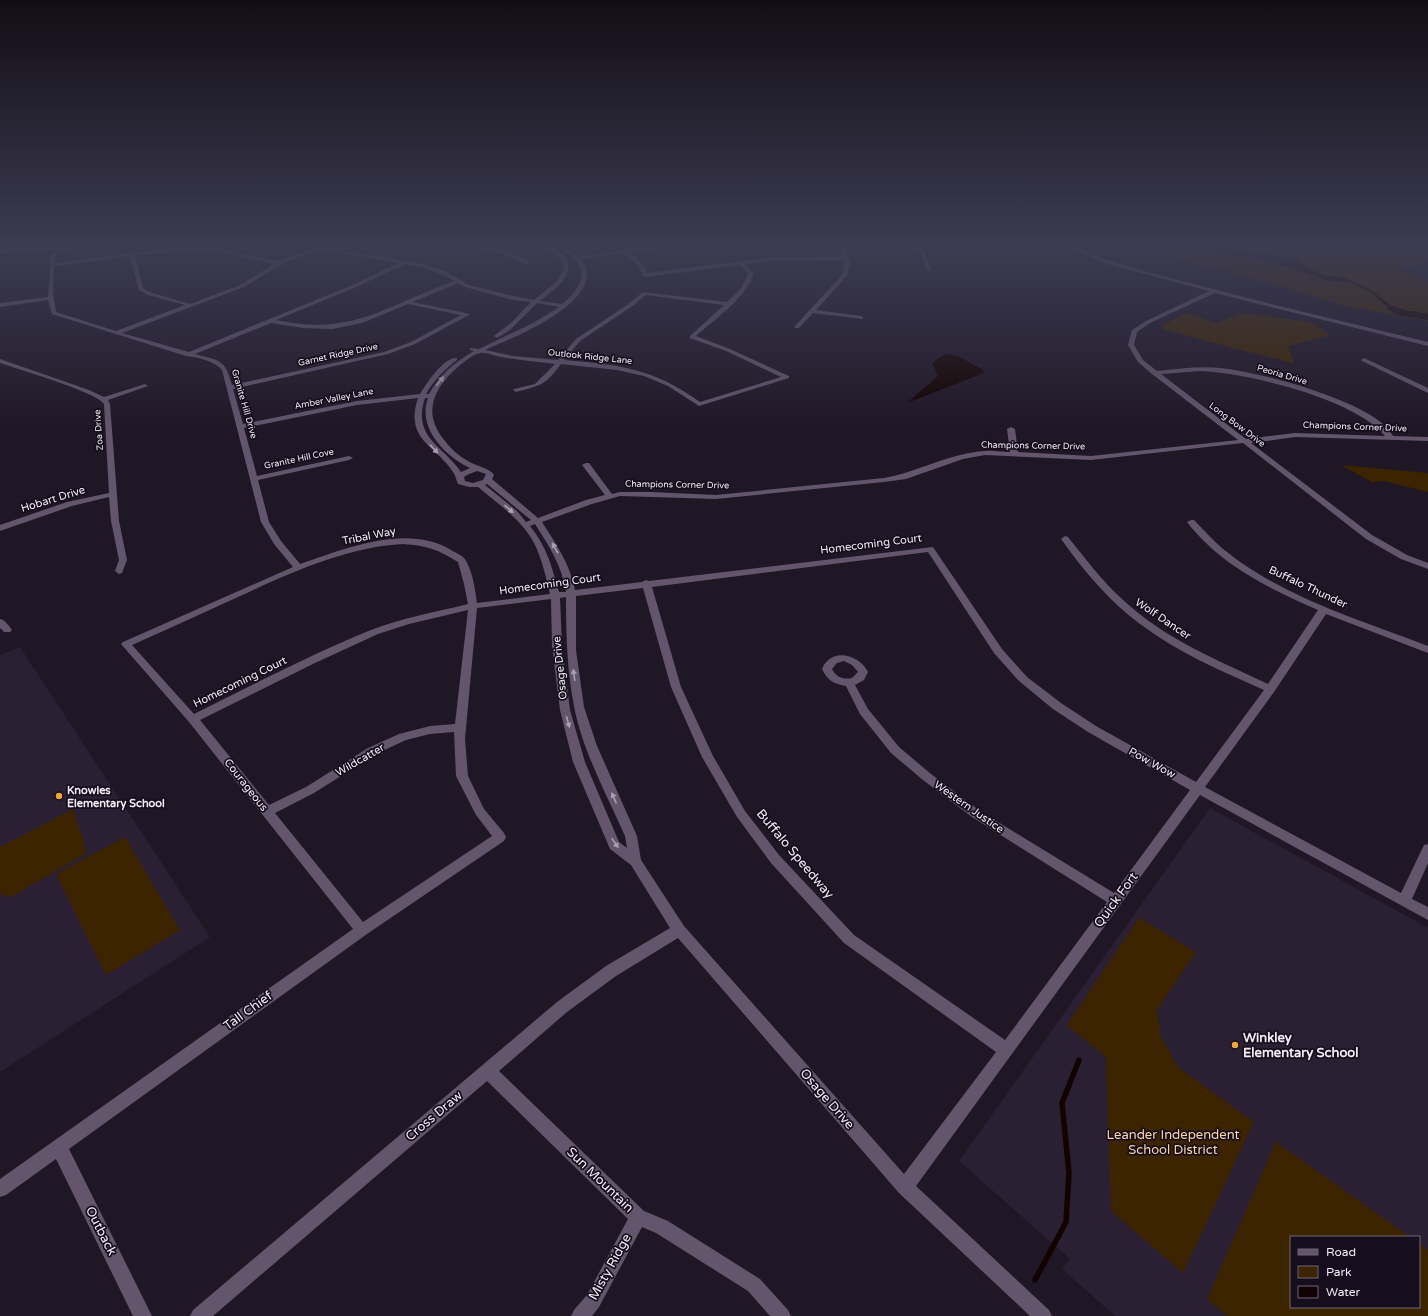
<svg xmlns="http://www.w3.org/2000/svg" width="1428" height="1316" font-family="'Varela Round',sans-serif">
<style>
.built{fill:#2b1f33;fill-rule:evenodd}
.green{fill:#3d2400}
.water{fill:#130300}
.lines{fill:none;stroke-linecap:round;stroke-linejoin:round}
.stream{stroke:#130300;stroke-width:5.5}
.river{fill:#130300;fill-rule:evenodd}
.minor{fill:#62556c;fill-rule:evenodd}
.oneway{fill:#aaa0b2}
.poi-dot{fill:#efa73d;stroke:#160e1c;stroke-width:1.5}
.labels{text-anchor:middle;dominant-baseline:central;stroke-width:3.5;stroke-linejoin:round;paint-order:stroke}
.far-street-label{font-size:9px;fill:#f2ecf7;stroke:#160e1c}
.street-label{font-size:11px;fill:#f2ecf7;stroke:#160e1c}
.poi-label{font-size:11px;font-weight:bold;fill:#f2ecf7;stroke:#160e1c;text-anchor:start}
.near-street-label{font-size:13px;fill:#f2ecf7;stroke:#160e1c}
.near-poi-label{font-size:13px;font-weight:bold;fill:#f2ecf7;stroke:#160e1c;text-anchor:start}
.near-park-label{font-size:13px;fill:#fad6a8;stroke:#160e1c}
</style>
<rect width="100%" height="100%" fill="#201726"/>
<path class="built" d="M20,647l190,290 -210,135v-417z
M1210,808l218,120v388h-313l-53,-47 8,-10 -111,-98zM1291,1237h128v70h-128z"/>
<path class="green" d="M1151,246h98l-2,3 27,5 17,-8h137v15l-32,9 32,11v40l-82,-15 -124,-37 -46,-10 -13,-11z
M1186,313l31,10 24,-10 69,9 21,13 -43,11 6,17 -62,-15 -69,-19 1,-2 -3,-1z
M1341,465l87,8v19l-44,-11 -12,1z
M73,809l14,44 -76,44 -11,-3v-47z
M125,837l55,93 -74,45 -50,-101z
M1139,918l57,34 -39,58 4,27 18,31 75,54 -71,151 -72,-62 -5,-154 -39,-32z
M1276,1142l134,95h-119v70h128v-64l9,7v66h-201l-20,-17z"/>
<path class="water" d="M1179,246h29l33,6 52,6 20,12 14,6 16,1 28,13 27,21h19l2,4 -3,2 -18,-4 -12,-7 -14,-13 -23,-11 -20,-1 -54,-18 -75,-15z
M945,354l13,2 25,14 1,3 -77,30 31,-27 -6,-13z"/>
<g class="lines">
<path class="stream" d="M1035,1280l31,-58 3,-49 -7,-70 17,-43"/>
<path class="river" d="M1393,306l12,4 23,4v6l-30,-5 -11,-6 2,-2z"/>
<path class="minor" d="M66,246h6l-17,10v7l77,-10 56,-5 33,2 57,11 44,-15h10l11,5 81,13 21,7 24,14 44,11 21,4 23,-19 7,-13c-2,-12 -11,-15 -19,-22 7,0 14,4 19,10 15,18 -11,34 -24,45l22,3c14,-11 27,-27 14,-44l-7,-1 4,-2 -1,-1 -16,-10 8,1 14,10 78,-11h13l-39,6 14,14 3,7 126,-16h70l-3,-11h4l6,17 -3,13 -31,34 45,6 2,1v2l-50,-6 -14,15h-4v-2l46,-50 3,-13 -1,-3 -70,1 -28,3 9,10c-10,26 -38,44 -58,62l34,13 59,27v2l-90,28 -31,-20 -24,-10 -27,-6 -56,-6c-17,22 -19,21 -45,28l-3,-2 1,-1 21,-5 20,-20c-18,-2 -36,-4 -54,-7 -6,-1 -16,-5 -21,-4 -7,1 -16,9 -21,13 -25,21 -38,47 -14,75 6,8 14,15 23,20 7,5 22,7 26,14l-2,4 46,39 48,-18 19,-5 -23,-30 4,-2h3l23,31 8,-2h31l65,3 168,-17c34,-6 66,-25 101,-27 8,-1 17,1 25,1l-3,-23 4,-2 4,2 3,23 73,4 147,-16 -86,-66 -14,-12 -10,-17 4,-15 14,-9 63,-30 -101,-27 -27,-11 -14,-7h6l25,11 42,13 135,35 153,37v4l-213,-53 -65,30 -13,9 -3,13 9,15 14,11c21,-2 42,-5 64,-3 42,5 130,29 162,56 4,3 7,8 10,12l35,1v4l-133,-4 -44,6 121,92 35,20 21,8v6l-27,-10 -35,-20 -123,-96 -152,17 -106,-5 -22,4 -57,20 -22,3 -168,17 -96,-3 -28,8 -50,18c14,22 28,42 33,68l67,-8 4,-2 3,1 284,-34 69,102 25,28 34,26 35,23 100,56 68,-92c-43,-19 -87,-38 -124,-66 -31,-23 -57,-54 -79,-85l4,-3 3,1c17,21 34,44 54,62 41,39 95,61 146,85l50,-74c-48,-21 -98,-45 -131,-88l4,-2h3c11,11 21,23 33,32 58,46 133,68 201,94v7l-102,-39 -52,78 -69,95 196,106 23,-48 4,-1v19l-16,36 16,8v13l-228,-125 -284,391 133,124 3,6h-22l-131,-123 -221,-255 -62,38 -49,36 -68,59 145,140 24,10 92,58 28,31 3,6h-21l-22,-25 -92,-58 -14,-6 -43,80 -7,9h-21l3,-6 13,-15 41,-76 -141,-138 -274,235h-23l3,-6 364,-308 49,-36 64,-38 -39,-63 -21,-16 -37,-87 -13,-52 -8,-64 -1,-47 -74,9 -12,131 3,37 16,33 20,24 2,4 -2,4 -137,93 -298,215 83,167h-19l-77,-157 -50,36 -6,2v-18l353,-250 -164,-207 -68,-78 2,-2 170,-75 -19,-23 -13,-22 -39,-152c-7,-9 -25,-13 -36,-14l-134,-42 -4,-14 -48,7v-4l48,-6 3,-42 7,-5h-25l-33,3v-2l33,-3h30zM326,248l16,5 57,10 -49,23 -161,66 -67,-19 122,-46 41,-25zM188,250l33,2 53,12 -34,21 -50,19 -38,-11 -9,-5 -8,-33zM625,253l15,15 2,7 3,2 95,-12 8,9 -7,14 -14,14 -84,-10 -16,13 -51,34 -18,21 -45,-4 -28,-6c27,-12 126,-50 96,-91zM130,256l9,34 9,5 37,10 -69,26 -60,-19 -3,-19 1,-27zM405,264c18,3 34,8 50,17 -68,23 -100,56 -179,39l78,-32zM458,283l7,4 48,13 18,2 -20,21 -16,12 -1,1 3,2 13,-8 27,-27 22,4 -24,15 -56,27 -9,-1v2l4,1c-19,11 -35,24 -45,43h-3c8,-14 18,-24 31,-34v-2c-13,-2 -31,26 -37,36l-63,7 -114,23 -10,-35 155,-35 27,-10 54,-29 1,-1 -57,-12zM646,295l78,10 -34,31v2l36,13 55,26 -81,25c-47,-34 -80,-37 -136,-42l16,-19 51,-34zM408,304l53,11 -50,27 -27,10 -152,33c-7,-26 -12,-24 -37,-31l76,-31 32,5 29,1 30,-6zM1201,371c47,2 154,28 184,65l-90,-3 -49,6 -85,-65zM418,398c-14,42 18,47 35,74 3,4 3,8 5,12l11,3h9c19,16 44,33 56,56 8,16 12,34 16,51l-73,9c-2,-13 -4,-31 -11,-42 -2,-5 -10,-8 -15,-11 -44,-27 -107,-1 -151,14l-19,-23 -12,-19 -11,-42 91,-20 4,-2 -4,-2 -92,20 -13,-48 113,-23zM425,398h3c-11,30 17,58 42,70l-9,4c-19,-27 -49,-35 -36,-74zM477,471l9,3 -3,6 -10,3 -8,-2 -1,-4 5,-3zM487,484l44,36 -5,2 -9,-11 -32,-26zM535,524c14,22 27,42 31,68h-7c-8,-27 -11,-43 -29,-66zM403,544c25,2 34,5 55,18l6,22 4,20c-32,8 -66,14 -97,26 -60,24 -118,55 -177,84l-62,-69c36,-16 71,-32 106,-48 52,-24 108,-50 165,-53zM928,552l66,101 25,28 34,28 35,23 102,58 -76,103 -134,-82 -49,-37 -32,-27 -31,-38 -13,-24 9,-5 4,-8c-9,-18 -37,-25 -46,-3 5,11 12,15 24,17l14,28 31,39 32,27 49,37 135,85 -102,138 -151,-105 -75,-80 -34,-44 -32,-55 -32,-69 -29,-100zM643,588l28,99 31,70 35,60 34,46 73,80 152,109 -92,122 -220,-248 -43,-66 -4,-24 -40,-90 -13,-39 -8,-57v-54zM566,597c0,37 1,73 8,109 8,44 33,89 51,130l2,12 -8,-6 -34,-80 -15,-52 -8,-64 -2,-48zM468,610l-13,114 -25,2 -31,8 -31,14 -62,39 -37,18 -69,-85 115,-57 63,-29 31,-10zM844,661l8,4 6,7 -6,6c-9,2 -16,-1 -20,-9l5,-6zM454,732l2,44 20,39 16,21 -129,86 -88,-109 39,-20 62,-39 30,-14 24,-6z
M474,246c18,0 42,6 57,17l-5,1 -26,-11z
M919,246h4l8,25 -5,-1z
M1364,358l64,30v5l-66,-32 -1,-1z
M0,359l89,31 15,7 41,-13 3,2 -40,14 2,4 9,117 8,39 -5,13 -3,1 -4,-3 4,-11 -8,-39 -2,-24 -37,9 -72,25v-6l67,-23 42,-9 -5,-89c-7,-12 -87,-35 -104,-41z
M0,619c5,1 9,7 12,11l-2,2h-6l-4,-4z"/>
</g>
<defs><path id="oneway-solid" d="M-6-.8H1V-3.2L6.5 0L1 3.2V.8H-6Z"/></defs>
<g class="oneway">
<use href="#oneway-solid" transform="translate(440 381) rotate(-51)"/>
<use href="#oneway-solid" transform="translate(434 449) rotate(47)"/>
<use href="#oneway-solid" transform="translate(509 509) rotate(41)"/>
<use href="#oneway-solid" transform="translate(555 548) rotate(-119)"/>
<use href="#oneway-solid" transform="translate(574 675) rotate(-98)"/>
<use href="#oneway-solid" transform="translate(568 722) rotate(75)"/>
<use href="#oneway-solid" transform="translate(614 798) rotate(-114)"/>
<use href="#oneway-solid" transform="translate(615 843) rotate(55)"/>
</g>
<linearGradient id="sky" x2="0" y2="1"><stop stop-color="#120d15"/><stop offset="0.57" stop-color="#3c3c52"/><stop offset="1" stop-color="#3c3c52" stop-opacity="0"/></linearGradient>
<rect width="1428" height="430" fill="url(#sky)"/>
<g class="poi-dot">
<circle cx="59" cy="796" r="4"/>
<circle cx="1235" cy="1045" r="4"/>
</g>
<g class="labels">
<g class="far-street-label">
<text transform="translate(338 355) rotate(-12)">Garnet Ridge Drive</text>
<text transform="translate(590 357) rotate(6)">Outlook Ridge Lane</text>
<text transform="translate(1282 375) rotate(16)">Peoria Drive</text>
<text transform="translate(334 399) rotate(-11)">Amber Valley Lane</text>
<text transform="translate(244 404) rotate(74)">Granite Hill Drive</text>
<text transform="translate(1237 425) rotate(37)">Long Bow Drive</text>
<text transform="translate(1355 427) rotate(2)">Champions Corner Drive</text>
<text transform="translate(99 430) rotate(-94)">Zoa Drive</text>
<text transform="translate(1033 446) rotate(1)">Champions Corner Drive</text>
<text transform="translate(299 459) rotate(-12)">Granite Hill Cove</text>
<text transform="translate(677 485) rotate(1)">Champions Corner Drive</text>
</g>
<g class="street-label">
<text transform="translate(53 499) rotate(-17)">Hobart Drive</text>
<text transform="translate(369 536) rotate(-11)">Tribal Way</text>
<text transform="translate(871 544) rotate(-7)">Homecoming Court</text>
<text transform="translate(550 584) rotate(-8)">Homecoming Court</text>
<text transform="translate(1308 587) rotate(25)">Buffalo Thunder</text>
<text transform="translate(1163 619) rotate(34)">Wolf Dancer</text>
<text transform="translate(560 668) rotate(-96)">Osage Drive</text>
<text transform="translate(240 682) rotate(-26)">Homecoming Court</text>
<text transform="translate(360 760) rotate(-30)">Wildcatter</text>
<text transform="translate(1152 763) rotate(29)">Pow Wow</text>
<text transform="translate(246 785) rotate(52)">Courageous</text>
<text transform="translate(969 807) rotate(35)">Western Justice</text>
</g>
<g class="poi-label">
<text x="67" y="790">Knowles<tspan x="67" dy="13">Elementary School</tspan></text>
</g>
<g class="near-street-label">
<text transform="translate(795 854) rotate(50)">Buffalo Speedway</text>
<text transform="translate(1116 900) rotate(-54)">Quick Fort</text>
<text transform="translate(248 1011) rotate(-36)">Tall Chief</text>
<text transform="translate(827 1099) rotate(49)">Osage Drive</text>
<text transform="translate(434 1116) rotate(-40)">Cross Draw</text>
<text transform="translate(600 1180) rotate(44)">Sun Mountain</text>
<text transform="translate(101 1231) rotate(63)">Outback</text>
<text transform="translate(610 1267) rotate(-61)">Misty Ridge</text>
</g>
<g class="near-poi-label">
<text x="1243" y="1038">Winkley<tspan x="1243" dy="15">Elementary School</tspan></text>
</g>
<g class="near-park-label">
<text x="1173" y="1135">Leander Independent<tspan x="1173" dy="15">School District</tspan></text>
</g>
</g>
<rect x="1290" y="1236" width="130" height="72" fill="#160e1c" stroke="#6e6774"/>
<rect x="1298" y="1249" width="20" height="6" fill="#62556c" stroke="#6e6774"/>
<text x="1326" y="1256" font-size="12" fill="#f2ecf7">Road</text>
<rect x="1298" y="1266" width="20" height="12" fill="#3d2400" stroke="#6e6774"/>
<text x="1326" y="1276" font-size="12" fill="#f2ecf7">Park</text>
<rect x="1298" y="1286" width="20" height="12" fill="#130300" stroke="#6e6774"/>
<text x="1326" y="1296" font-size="12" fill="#f2ecf7">Water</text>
</svg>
